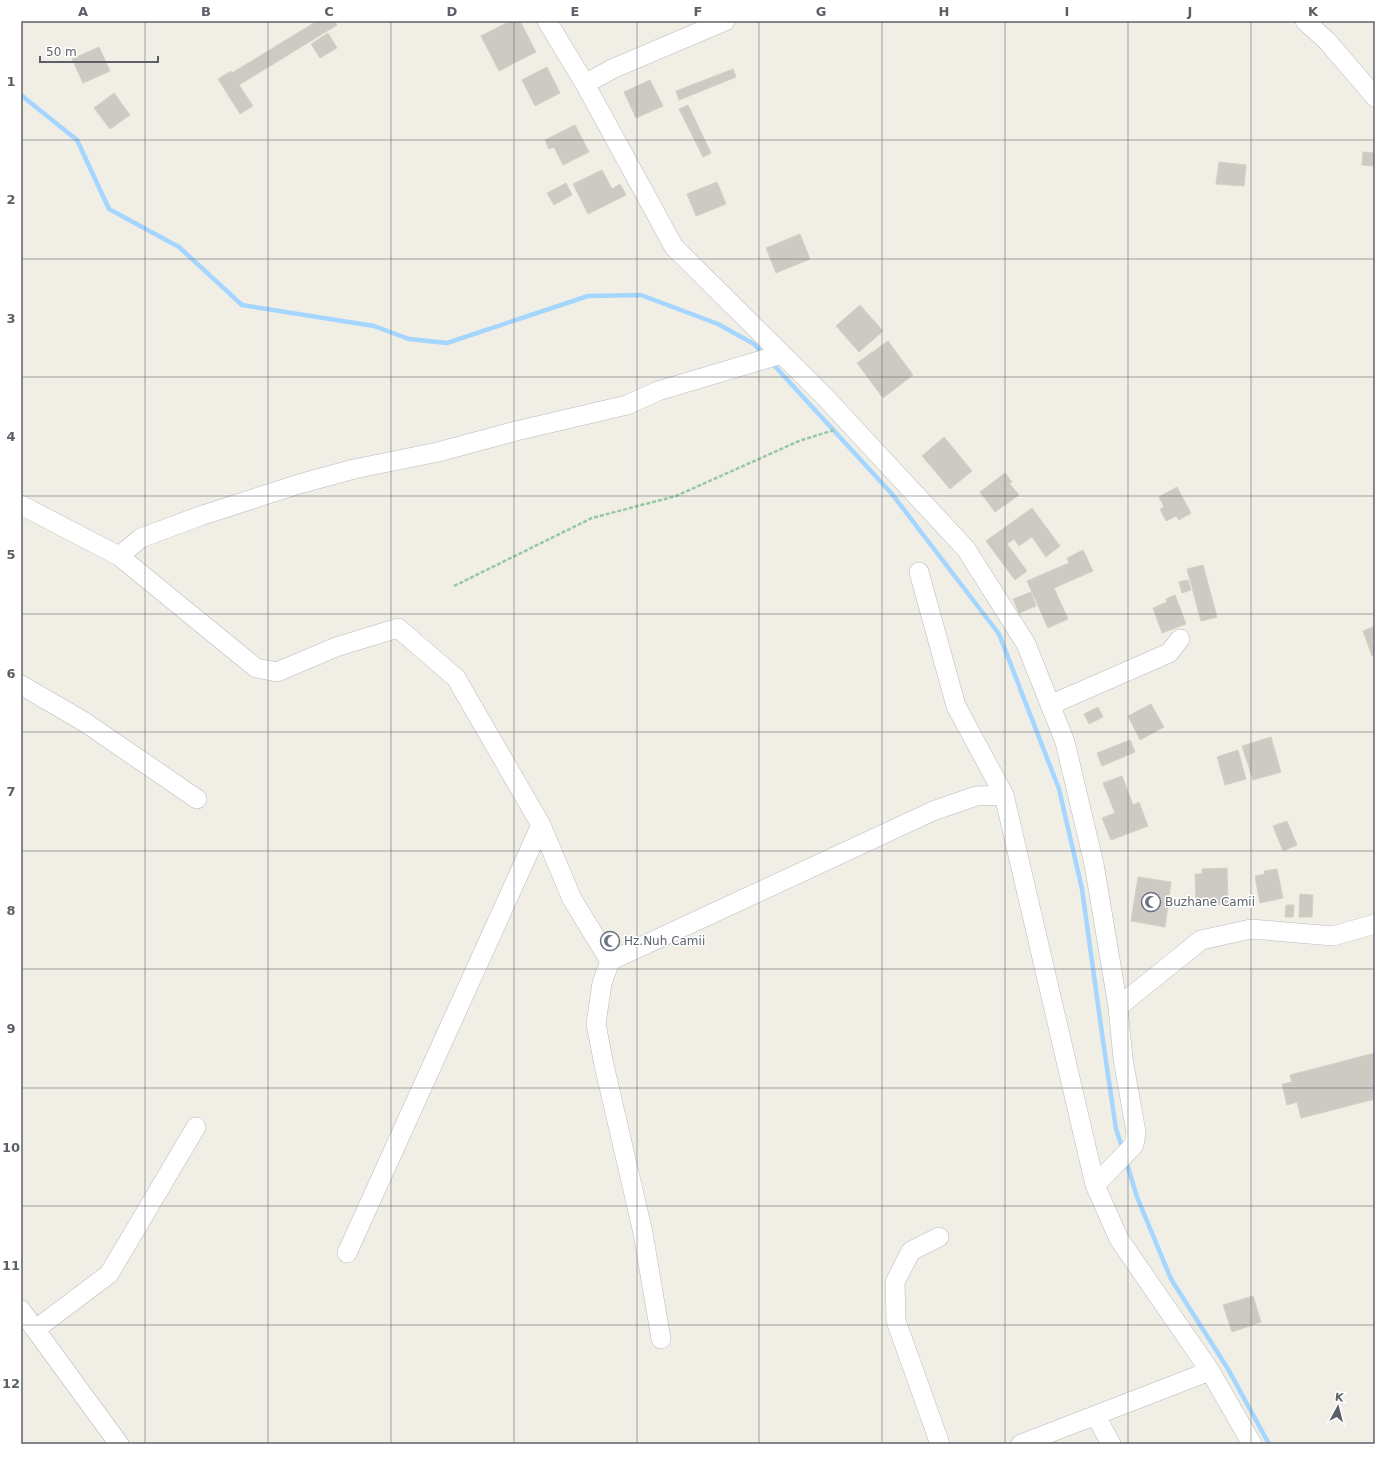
<svg xmlns="http://www.w3.org/2000/svg" width="1396" height="1465" font-family="'DejaVu Sans',sans-serif">
<style>
.lines{fill:none;stroke-linecap:round;stroke-linejoin:round}
.stream{stroke:#a5d6ff;stroke-width:4.5}
.building{fill:#cdcac3;stroke:#d5d0c2}
.minor-casing{stroke:#b7babf;stroke-width:20}
.path{stroke:#97c8a6;stroke-width:2.5;stroke-dasharray:4 2;stroke-linecap:butt}
.minor{stroke:#fff;stroke-width:19}
.grid{fill:none;stroke:#5c6066;stroke-width:1;stroke-opacity:0.55}
.labels{text-anchor:middle;dominant-baseline:central;stroke-width:3;stroke-linejoin:round;paint-order:stroke}
.worship-label{font-size:12px;fill:#5b616d;stroke:#fff;text-anchor:start}
.neatline{fill:none;stroke:#5c6066;stroke-width:1.5}
.grid-label{font-size:13px;text-anchor:middle;font-weight:bold;fill:#5c6066}
</style>
<rect width="100%" height="100%" fill="#f0eee5"/>
<g class="lines">
<path class="stream" d="M21,95l56,45 32,69 70,38 63,58 132,21 35,13 38,4 141,-47 53,-1 77,29 36,20 9,10
M771,362l121,132 107,140 60,155 23,100 21,152 13,88 7,21
M1126,1161l11,36 34,82 57,90 41,75"/>
</g>
<path class="building" d="M317,21h18l2,4 -98,60 14,21 -13,8 -22,-35 13,-8 1,2z
M510,21h10l16,31 -37,19 -18,-35z
M328,33l9,15 -17,10 -9,-14z
M99,47l11,24 -27,12 -11,-24z
M547,67l13,26 -25,13 -13,-26z
M733,69l3,8 -57,23 -3,-9z
M650,80l13,26 -27,12 -12,-26z
M114,93l16,22 -20,14 -16,-21z
M688,105l23,48 -8,4 -24,-48z
M575,125l14,27 -26,13 -9,-18 -5,2 -4,-9z
M1363,152l12,1v13l-13,-1z
M1219,162l27,3 -2,21 -28,-2z
M602,170l10,19 8,-5 6,11 -38,19 -15,-30z
M717,182l9,22 -30,12 -9,-22z
M566,183l6,12 -18,10 -7,-12z
M800,234l10,25 -34,14 -10,-25z
M860,305l23,26 -24,21 -23,-26z
M888,341l25,34 -30,23 -26,-35z
M944,437l28,34 -22,18 -28,-33z
M1005,473l7,9 -3,1 10,12 -24,17 -15,-20z
M1177,487l14,26 -12,7 -3,-4 -10,5 -6,-12 4,-2 -5,-10z
M1032,508l28,38 -14,11 -14,-20 -13,9 -5,-7 -7,5 20,27 -12,9 -29,-39z
M1083,550l10,21 -39,17 14,31 -20,9 -21,-47 42,-18 -2,-5z
M1203,565l14,52 -16,4 -14,-52z
M1188,580l3,10 -9,3 -3,-11z
M1031,592l5,14 -17,7 -6,-14z
M1175,595l11,29 -24,9 -9,-25 14,-6 -1,-3z
M1375,626v29l-3,1 -9,-25z
M1151,704l13,23 -24,13 -12,-24z
M1098,707l5,10 -14,7 -5,-10z
M1271,737l10,35 -28,8 -11,-34z
M1130,740l5,12 -33,14 -5,-13z
M1238,750l8,29 -21,6 -8,-28z
M1122,776l11,29 6,-3 9,24 -37,14 -9,-22 13,-5 -12,-30z
M1287,821l10,24 -14,6 -10,-25z
M1227,868l1,36 -32,1 -1,-31h7v-5z
M1277,869l6,29 -23,5 -5,-27 10,-2 -1,-3z
M1138,877l33,5 -6,45 -34,-6z
M1300,894l13,1 -1,22h-13z
M1286,905h8l-1,12h-8z
M1375,1053v46l-74,19 -4,-16 -10,3 -5,-21 10,-2 -2,-7z
M1253,1296l8,26 -29,10 -9,-27z"/>
<g class="lines">
<defs>
<path id="minor" d="M547,21l38,63 89,163 150,149 142,153 60,95 39,98 29,122 24,143 5,52 13,73 -2,13 -39,40 24,54 91,132 42,73
M1305,21l22,20 48,56
M585,84l27,-15 113,-48
M21,505l98,51 137,112 21,4 59,-25 62,-19 58,50 85,147 31,74 38,62 323,-150 43,-15 28,-1 91,390
M119,556l22,-18 59,-22 99,-32 55,-15 84,-17 78,-21 111,-26 31,-14 124,-37
M919,572l37,134 48,89
M21,685l62,36 114,78
M1050,705l119,-52 11,-14
M610,961l-8,22 -6,41 8,41 39,168 18,106
M1118,1007l83,-67 50,-11 82,7 42,-12
M939,1237l-28,14 -16,31 1,39 44,123
M347,1253l194,-428
M21,1310l98,134
M36,1329l73,-55 87,-147
M1096,1416l15,28
M1021,1444l189,-73"/>
</defs>
<use href="#minor" class="minor-casing"/>
<path class="path" d="M454,586l138,-68 84,-22 123,-55 35,-11"/>
<use href="#minor" class="minor"/>
</g>
<path class="grid" d="M145,21v1423M268,21v1423M391,21v1423M514,21v1423M637,21v1423M759,21v1423M882,21v1423M1005,21v1423M1128,21v1423M1251,21v1423M21,140h1354M21,259h1354M21,377h1354M21,496h1354M21,614h1354M21,732h1354M21,851h1354M21,969h1354M21,1088h1354M21,1206h1354M21,1325h1354"/>
<defs>
<symbol id="mosque-ring" viewBox="-11 -11 22 22"><circle r="9.5" fill="#fff" stroke="#6b7280" stroke-width="1.5"/><path d="M3.5-4.9A6 6 0 1 0 3.5 4.9A5 5 0 1 1 3.5-4.9Z" fill="#6b7280"/></symbol>
</defs>
<g fill-rule="evenodd">
<use href="#mosque-ring" x="1140" y="891" width="22" height="22"/>
<use href="#mosque-ring" x="599" y="930" width="22" height="22"/>
</g>
<g class="labels">
<g class="worship-label">
<text x="1165" y="902">Buzhane Camii</text>
<text x="624" y="941">Hz.Nuh Camii</text>
</g>
</g>
<rect width="1396" height="1465" fill="none" stroke="#ffffff" stroke-width="44"/>
<g transform="translate(1338 1407) rotate(7)" stroke="#ffffff" stroke-width="3" paint-order="stroke">
<path d="M0-3L7 15L0 10L-7 15Z" fill="#5c6066"/>
<text y="-6" font-size="11" font-weight="bold" text-anchor="middle" fill="#5c6066">K</text>
</g>
<path d="M40 56v6h118v-6" fill="none" stroke="#5c6066" stroke-width="2"/>
<text x="46" y="56" font-size="12" fill="#5c6066" stroke="#ffffff" stroke-width="3" paint-order="stroke">50 m</text>
<rect x="22" y="22" width="1352" height="1421" class="neatline"/>
<g class="grid-label">
<text x="83" y="16">A</text>
<text x="206" y="16">B</text>
<text x="329" y="16">C</text>
<text x="452" y="16">D</text>
<text x="575" y="16">E</text>
<text x="698" y="16">F</text>
<text x="821" y="16">G</text>
<text x="944" y="16">H</text>
<text x="1067" y="16">I</text>
<text x="1190" y="16">J</text>
<text x="1313" y="16">K</text>
<text x="11" y="86">1</text>
<text x="11" y="204">2</text>
<text x="11" y="323">3</text>
<text x="11" y="441">4</text>
<text x="11" y="559">5</text>
<text x="11" y="678">6</text>
<text x="11" y="796">7</text>
<text x="11" y="915">8</text>
<text x="11" y="1033">9</text>
<text x="11" y="1152">10</text>
<text x="11" y="1270">11</text>
<text x="11" y="1388">12</text>
</g>
</svg>
